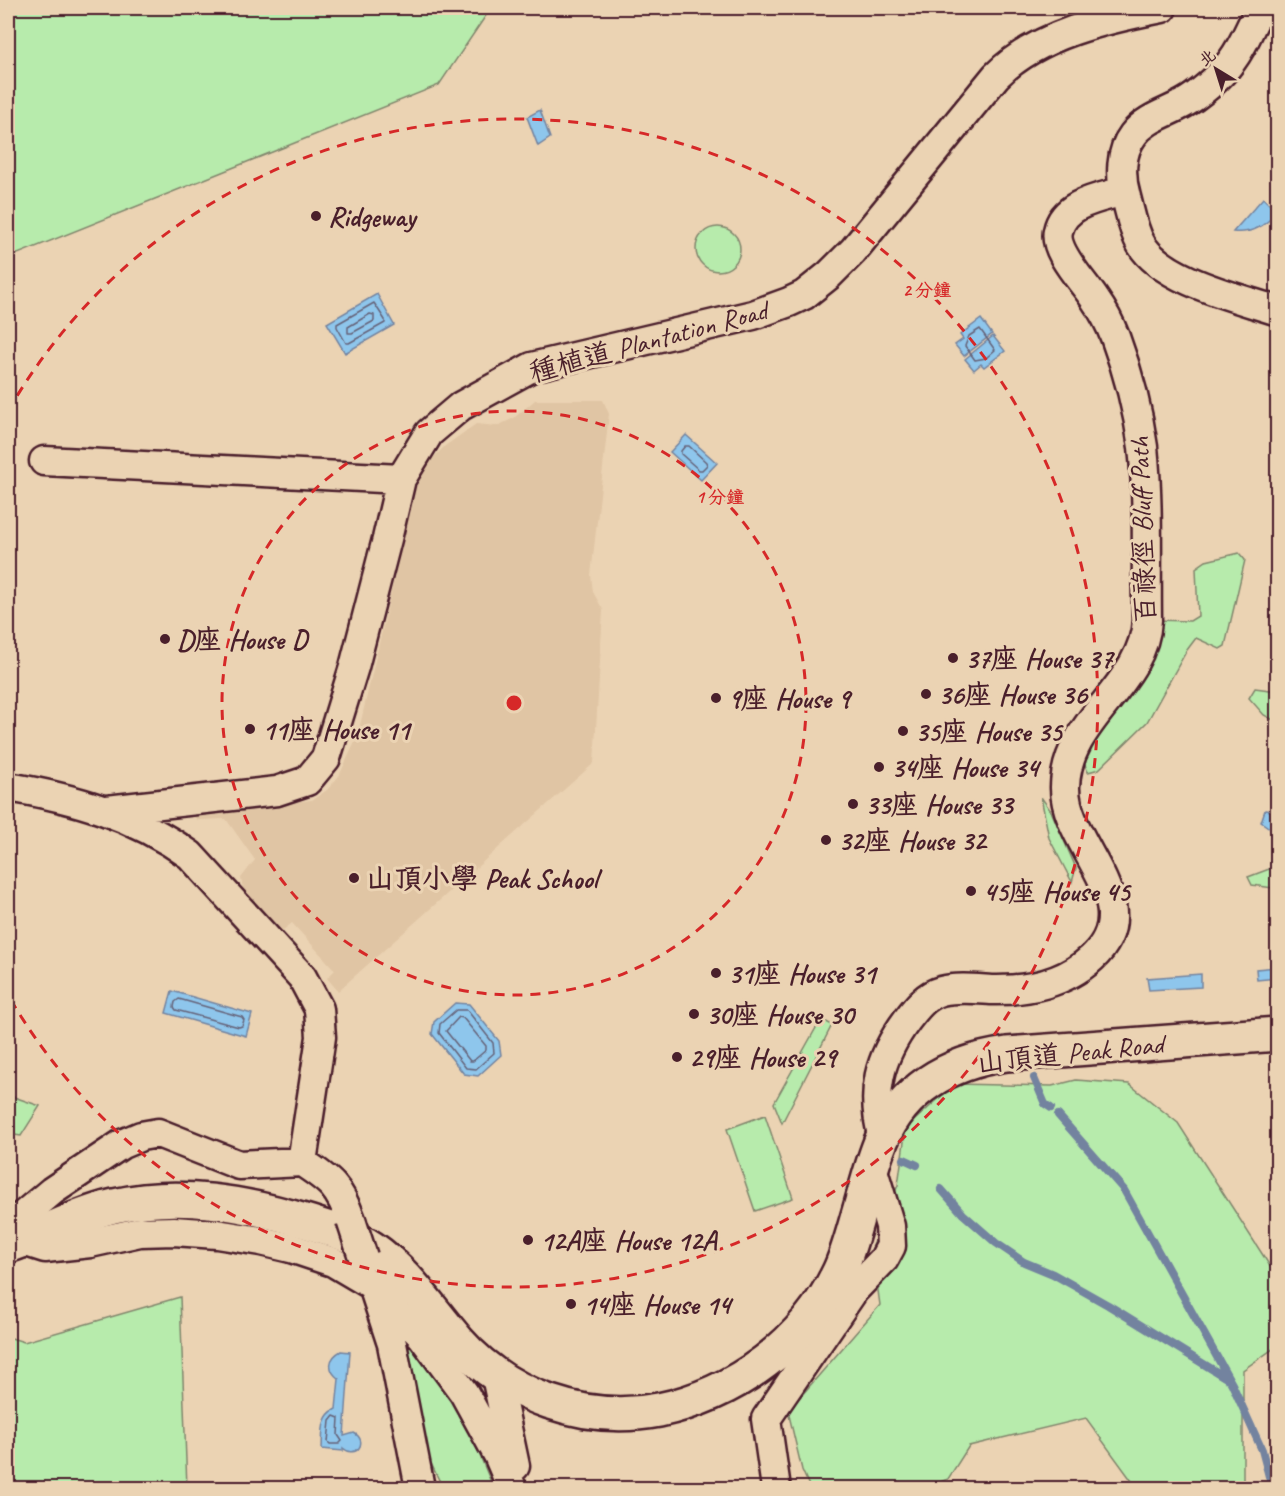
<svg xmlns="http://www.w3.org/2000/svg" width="1285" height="1496" font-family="Caveat,'LXGW WenKai TC',sans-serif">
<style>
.built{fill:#e0c5a4}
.green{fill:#b7ebac;stroke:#80856c;stroke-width:1.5}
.water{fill:#8ec6ec;stroke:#73839f;stroke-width:1.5}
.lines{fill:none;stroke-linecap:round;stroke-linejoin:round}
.shore{stroke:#656278;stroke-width:1.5}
.stream{stroke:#73839f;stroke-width:8}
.minor-casing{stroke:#4a1f2b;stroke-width:33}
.major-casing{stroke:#4a1f2b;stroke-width:38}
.minor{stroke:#ebd3b3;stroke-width:28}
.major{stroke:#ebd3b3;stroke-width:33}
.minor-bridge-casing{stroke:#4a1f2b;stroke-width:33;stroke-linecap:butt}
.minor-bridge{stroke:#ebd3b3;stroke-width:28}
.ring{fill:none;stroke:#d62828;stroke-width:3;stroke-dasharray:10 8}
.poi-dot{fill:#4a1f2b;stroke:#ebd3b3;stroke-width:2}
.labels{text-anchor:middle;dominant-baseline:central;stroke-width:6;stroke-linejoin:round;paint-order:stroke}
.poi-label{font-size:28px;font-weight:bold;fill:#4a1f2b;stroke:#ebd3b3;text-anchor:start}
.street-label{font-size:28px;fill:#4a1f2b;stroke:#ebd3b3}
.centre{fill:#d62828;stroke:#ebd3b3;stroke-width:3}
.ring-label{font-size:18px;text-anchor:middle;font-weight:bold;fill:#d62828;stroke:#ebd3b3;stroke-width:6;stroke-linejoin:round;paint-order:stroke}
</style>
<rect width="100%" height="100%" fill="#ebd3b3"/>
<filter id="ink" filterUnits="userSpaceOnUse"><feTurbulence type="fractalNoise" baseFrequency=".0167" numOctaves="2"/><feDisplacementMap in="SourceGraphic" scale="12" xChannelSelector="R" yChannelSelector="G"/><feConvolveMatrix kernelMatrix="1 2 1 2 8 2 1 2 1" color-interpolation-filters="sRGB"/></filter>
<g filter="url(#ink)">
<path class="built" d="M535,400h68l6,14 -18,161 2,17 10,18 -9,153 -256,228 -11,-13 8,-8 -43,-47 -10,8 -39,-42 -2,-11 14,-18 -29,-41 -28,1 -10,-8 124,-12 15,-10 12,-14 18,-38 60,-257 7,-14 21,-21 31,-22 21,2 17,-8z"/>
<path class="green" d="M8,8h483l-52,77 -431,173z
M696 249a22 22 0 1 1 44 0a22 22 0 1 1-44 0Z
M1239,553l6,7 -20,86 -5,3 -24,-11 -9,12 -40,72 -48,47 -11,3 -9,-22 76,-130 35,1 8,-5 -2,-48 10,-7z
M1255,688l22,3v31l-13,-7 -15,-17z
M1041,797l10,14 25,57 -4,14 -23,-44z
M1277,866v21l-4,1 -21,-3 -4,-8z
M821,1019l11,6 -50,98 -8,-20z
M1076,1080l53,4 49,39 99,154v69l-34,24v118h-106l-51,-70 -117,28 -21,33 -13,5 -6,4h-119l-8,-18 -14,-59 92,-106 -8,-57 26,-63 8,-57 49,-44 97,2z
M8,1095l32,11 -19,30 -13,-2z
M765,1115l28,83 -38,13 -28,-82z
M180,1297l7,191h-179v-151l16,5z
M405,1325l58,90 30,72 49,-1v2h-99l-21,-43z"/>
<path class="water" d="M540,110l10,28 -12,8 -11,-29z
M1263,198l14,14c-12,14 -25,22 -44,20z
M377,294l17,31 -49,28 -18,-30z
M981,319l11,15 -28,22 -9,-11 8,-6 -3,-4z
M993,336l12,15 -21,16 -3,-3 -7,6 -9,-11z
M686,435l31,28 -16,17 -31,-28z
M1265,810l12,2v21l-16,-11z
M1277,967v11l-20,2 -1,-11z
M1201,974v13l-52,3 -2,-12z
M172,991l80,23 -6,22 -80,-23z
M455,1003l14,1 30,37 2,14 -23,21 -14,-2 -32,-40 2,-12z
M341,1351l9,1 -6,84 10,-3c15,8 2,27 -11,15v3l-21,-2c1,-15 -2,-33 14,-40l3,-30c-12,-9 -11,-21 2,-28z"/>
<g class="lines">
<path class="shore" d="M374,303l11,17v3l-36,20h-3l-9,-16v-3z
M370,314l4,1v6l-22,12h-4v-6z
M980,329l15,21 -9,8 -11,2 -10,-14 4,-10z
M685,446h4l17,16 1,3 -5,5h-3l-18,-16v-3z
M179,999l63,18 2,3 -2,6 -3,1 -63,-17 -2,-3 1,-5z
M456,1010h11l26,33 1,10 -18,16 -10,-1 -27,-35 1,-9z
M459,1017l4,1 23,28v4l-13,11h-3l-24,-30z
M334,1416l5,2 -1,17 4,6 -3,3h-9l-2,-2 2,-21z"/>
<path class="stream" d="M1034,1078l11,26 6,4
M1058,1115l66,75 108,194 30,66 10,38
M904,1159l13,6
M941,1189l22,25 33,29 28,19 29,12 55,31 120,74"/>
<defs>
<path id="minor" d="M1261,8c-8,12 -13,27 -21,40 -11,20 -28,36 -46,49 -20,15 -46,18 -61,38 -13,17 -13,42 -7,62 4,15 7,33 15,47 22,37 98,54 137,67
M44,461l357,18
M8,787c66,11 126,28 182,68l112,122 17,32 2,28 -19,125
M107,810l170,-19 30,-10 19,-23 28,-91 33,-128 14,-60 28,-46 32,-27 71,-39 221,-52 36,-13 15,-7 25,-20 24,-24 143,-175c41,-42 110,-57 166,-68
M883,1138c-13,-46 -4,-80 24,-118 9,-12 19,-25 34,-29 16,-4 34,-2 50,-1 36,1 74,-7 101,-32 58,-54 -28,-113 -27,-171 1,-68 79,-101 82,-167 -1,-57 2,-116 -4,-173 -5,-36 -15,-75 -28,-110 -5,-13 -11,-25 -19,-36 -11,-18 -43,-49 -38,-70 6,-29 43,-33 66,-40
M302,1162c29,19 37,25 49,58
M8,1224l6,-1 38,-32 70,-47 19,-8 17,-3 81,32 63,-3
M23,1241l22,7 45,-5 50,-11 34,-1 43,3 44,7 30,7 42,14 39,23 50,51 42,57 34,62 14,33
M374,1289l18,55 28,144
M496,1376l19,90
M776,1488l-10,-69 88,-129 30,-31 7,-13 -1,-20 -18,-59"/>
<path id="major" d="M8,1246c36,-12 68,-31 106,-40 65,-15 131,-3 194,16 22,7 44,13 64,26 35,24 59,62 86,93 49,56 128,83 201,69 77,-16 146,-67 180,-138 9,-19 14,-40 20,-60 7,-24 13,-50 23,-73 23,-53 70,-77 125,-85l271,-20"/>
</defs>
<use href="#minor" class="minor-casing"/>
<use href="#major" class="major-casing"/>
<use href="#minor" class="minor"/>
<use href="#major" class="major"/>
<defs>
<path id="minor-bridge" d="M351,1220l12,37"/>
</defs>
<use href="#minor-bridge" class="minor-bridge-casing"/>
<use href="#minor-bridge" class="minor-bridge"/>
</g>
</g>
<g class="ring">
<circle cx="514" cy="703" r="292"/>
<path d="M8 411A584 584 0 1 1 8 995"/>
</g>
<g class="poi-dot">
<circle cx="316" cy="216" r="6"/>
<circle cx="165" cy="639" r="6"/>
<circle cx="953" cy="658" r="6"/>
<circle cx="926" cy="694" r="6"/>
<circle cx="716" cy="698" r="6"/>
<circle cx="250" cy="729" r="6"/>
<circle cx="903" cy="731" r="6"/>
<circle cx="879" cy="767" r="6"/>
<circle cx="853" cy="804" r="6"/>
<circle cx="826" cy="840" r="6"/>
<circle cx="354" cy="878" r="6"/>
<circle cx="971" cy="891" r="6"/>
<circle cx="716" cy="973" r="6"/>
<circle cx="694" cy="1014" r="6"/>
<circle cx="677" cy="1057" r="6"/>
<circle cx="528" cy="1240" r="6"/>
<circle cx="571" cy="1304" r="6"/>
</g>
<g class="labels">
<g class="poi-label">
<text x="328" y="216">Ridgeway</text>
<text x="177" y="639">D座 House D</text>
<text x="965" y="658">37座 House 37</text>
<text x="938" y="694">36座 House 36</text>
<text x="728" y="698">9座 House 9</text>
<text x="262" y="729">11座 House 11</text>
<text x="915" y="731">35座 House 35</text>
<text x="891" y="767">34座 House 34</text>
<text x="865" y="804">33座 House 33</text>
<text x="838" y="840">32座 House 32</text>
<text x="366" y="878">山頂小學 Peak School</text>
<text x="983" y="891">45座 House 45</text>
<text x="728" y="973">31座 House 31</text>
<text x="706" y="1014">30座 House 30</text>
<text x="689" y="1057">29座 House 29</text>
<text x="540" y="1240">12A座 House 12A</text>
<text x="583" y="1304">14座 House 14</text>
</g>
<g class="street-label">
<text transform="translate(648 341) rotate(-15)">種植道 Plantation Road</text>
<text transform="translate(1142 530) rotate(-92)">百祿徑 Bluff Path</text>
<text transform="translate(1070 1053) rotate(-6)">山頂道 Peak Road</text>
</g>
</g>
<circle cx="514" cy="703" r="9" class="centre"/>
<g class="ring-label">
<text x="927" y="296">2 分鐘</text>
<text x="720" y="503">1 分鐘</text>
</g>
<rect width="1285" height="1496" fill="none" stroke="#ebd3b3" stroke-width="30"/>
<rect x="15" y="15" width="1255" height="1466" fill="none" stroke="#4a1f2b" stroke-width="2" filter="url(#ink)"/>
<g transform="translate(1216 69) rotate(322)" stroke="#ebd3b3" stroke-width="4.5" paint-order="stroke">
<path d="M0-4.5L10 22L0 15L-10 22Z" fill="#4a1f2b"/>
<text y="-9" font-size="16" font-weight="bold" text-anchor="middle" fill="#4a1f2b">北</text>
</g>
</svg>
